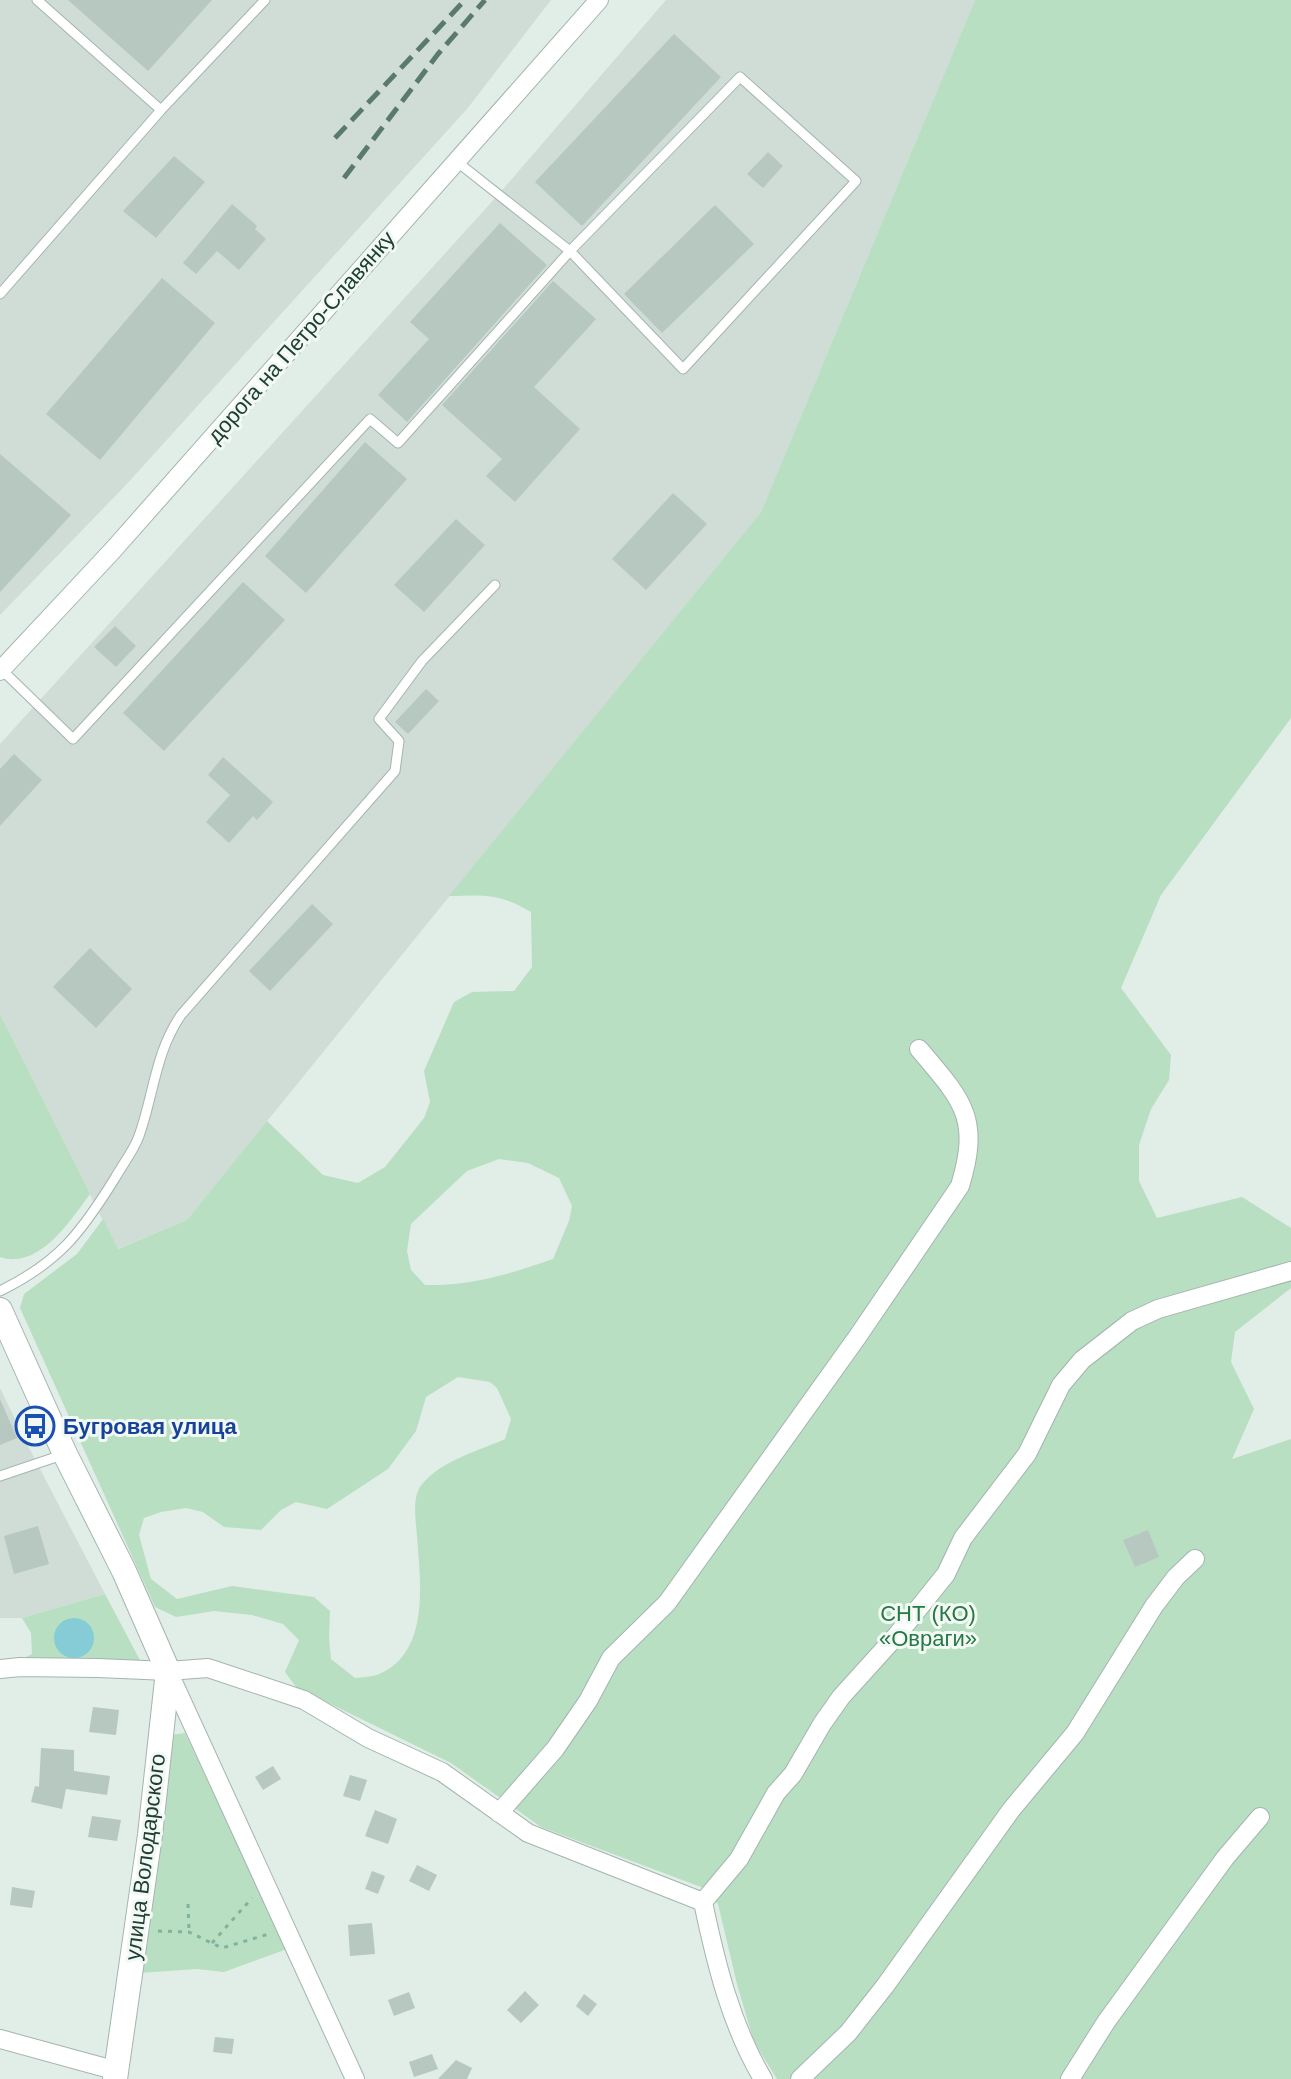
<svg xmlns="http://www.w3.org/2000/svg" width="1291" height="2079" font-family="Helvetica,sans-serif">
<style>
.built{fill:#cfddd6}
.green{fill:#b8dfc1;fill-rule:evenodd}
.water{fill:#85ccd6}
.building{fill:#b6c8c0}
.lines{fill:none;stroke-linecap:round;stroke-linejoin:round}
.service-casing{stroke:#a3b5ae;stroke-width:11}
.minor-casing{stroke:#a3b5ae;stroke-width:20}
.tertiary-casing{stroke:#a3b5ae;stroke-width:26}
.path{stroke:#7fb3a0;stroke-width:3;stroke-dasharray:4 6;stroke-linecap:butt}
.service{stroke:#fff;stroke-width:9}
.minor{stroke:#fff;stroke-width:18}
.tertiary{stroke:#fff;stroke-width:24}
.rail{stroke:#5a7a70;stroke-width:5;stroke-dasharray:16 8;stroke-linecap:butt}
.labels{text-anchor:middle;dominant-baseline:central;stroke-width:6;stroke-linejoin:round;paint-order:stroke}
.street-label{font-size:22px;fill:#203f35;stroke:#f2f9f5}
.transit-label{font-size:22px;font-weight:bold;fill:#164399;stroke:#f2f9f5;text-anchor:start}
.park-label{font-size:22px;fill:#277844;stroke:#f2f9f5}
</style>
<rect width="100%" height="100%" fill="#e1ede7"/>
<path class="built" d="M0,0h551l-84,109 -343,378 -124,128z
M666,0h309l-214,512 -574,708 -70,29 -117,-235v-270l498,-549z
M0,1388l27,56 78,150 -83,24h-22z"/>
<path class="green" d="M975,0h316v718l-130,177 -40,93 50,67 -2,25 -18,29 -12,36v36l18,37 85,-21 49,31v60l-56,44 -4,30 23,47 -22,50 59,-20v640h-514l-23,-37 -17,-58 -19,-80 -17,-17 -160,-60 -90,-64 -155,-76 -11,-15 14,-32 -16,-16 -31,-9 -38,-4 -38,6 -21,-10 -135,-299 4,-14 53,-40 26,-35 15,30 69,-29 80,-99 56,54 35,8 27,-16 39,-49 6,-16 -6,-31 30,-69 18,-10 42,-1 18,-24 -1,-55c-33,-19 -45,-17 -82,-16l312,-384zM499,1159l29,4 31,15 13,28 -3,15 -16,38c-43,15 -82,27 -128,26l-14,-15 -4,-19 4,-27 56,-53zM458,1377l32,5 7,6 14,31 -6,20c-29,13 -66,22 -85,48 -8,13 -4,34 -3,49 3,44 14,116 -38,138 -7,3 -16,3 -24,4l-24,-19 -2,-21 1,-27 -16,-14 -82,-11 -55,13 -26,-20 -12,-44 5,-17 17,-6 25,-4 17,4 21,15 37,3 20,-20 15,-8 31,7 61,-40 28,-38 10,-34z
M0,1014l90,180c-20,27 -51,76 -90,63z
M105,1594l37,70 -127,-1 17,-9 -1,-21 -9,-15z
M185,1733l102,216 -63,23 -27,-3 -58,4 32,-238z"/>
<path class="water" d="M54 1638a20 20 0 1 1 40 0a20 20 0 1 1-40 0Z"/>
<path class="building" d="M68,0h144l-64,71z
M674,34l47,43 -139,149 -47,-44z
M768,152l15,14 -20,22 -16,-14z
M174,156l31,26 -49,56 -33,-27z
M232,204l25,22 -2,3 11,10 -27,31 -22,-19 -21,23 -13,-11z
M715,205l39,39 -92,89 -38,-39z
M500,223l47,42 -140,157 -29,-27 51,-56 -19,-17z
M162,278l53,45 -115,137 -54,-46z
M553,281l43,38 -62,68 46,42 -65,73 -29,-26 16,-17 -60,-54z
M365,442l42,37 -101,114 -41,-37z
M0,454l71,61 -71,77z
M673,493l34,31 -61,66 -34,-31z
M456,519l29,26 -61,67 -30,-27z
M243,582l42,38 -121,131 -41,-38z
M115,626l21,20 -20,21 -22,-20z
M426,689l13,12 -31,33 -13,-12z
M14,754l28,26 -42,46v-57z
M223,757l50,45 -16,18 -4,-4 -24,27 -23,-21 24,-27 -22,-20z
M312,904l21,20 -63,67 -21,-20z
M90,948l42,41 -36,39 -43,-41z
M0,1399l17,39 -17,7z
M38,1526l11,38 -35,10 -10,-38z
M1148,1530l11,27 -24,10 -12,-27z
M93,1707l26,3 -3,25 -27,-3z
M41,1748l33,2v21l36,5 -3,19 -41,-6 -4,20 -31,-7 4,-16 4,1z
M273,1766l8,13 -18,11 -8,-13z
M350,1775l17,5 -7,21 -17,-5z
M375,1810l22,9 -9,25 -23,-8z
M92,1816l29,4 -4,21 -29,-4z
M417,1865l20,10 -8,16 -20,-10z
M372,1871l13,5 -7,18 -13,-5z
M12,1887l23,4 -3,17 -22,-3z
M372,1923l3,31 -25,2 -2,-31z
M525,1991l14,14 -18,18 -14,-13z
M409,1992l6,16 -21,8 -6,-16z
M584,1994l13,10 -9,12 -12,-10z
M215,2037l19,2 -2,15 -19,-2z
M432,2054l6,15 -24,8 -5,-15z
M456,2060l16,8 -5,11h-29z"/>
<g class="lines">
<defs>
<path id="service" d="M37,0l124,110
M0,294l161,-184 104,-110
M1,669l72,70 297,-320 28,24 172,-192 170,-174 116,104 -173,188 -113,-118 -114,-90
M0,1291c59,-29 81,-58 115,-113 8,-14 19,-28 24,-42 15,-42 16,-83 42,-121l214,-244 4,-30 -20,-22 43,-58 73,-76
M0,1476l65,-22"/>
<path id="minor" d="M0,671l113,-121 486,-550
M0,1669l20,-2 78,1 70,3 40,-3 96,32 64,38 74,34 86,61 175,69c13,62 28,123 60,177
M168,1671l187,408
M499,1813l56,-64 33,-48 23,-43 56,-55 191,-267 102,-150c21,-69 2,-86 -41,-137
M703,1902l36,-43 37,-66 17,-19 29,-50 19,-27 56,-62 49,-61 17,-36 64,-84 34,-69 21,-25 50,-39 26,-12 133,-38
M0,2039l117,32
M800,2079l48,-46 37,-47 126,-176 64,-77 79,-127 22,-29 19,-18
M1070,2079l36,-57 119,-164 35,-41"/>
<path id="tertiary" d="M0,1310l65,144 59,117 44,100 -18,164 -35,244"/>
</defs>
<use href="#service" class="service-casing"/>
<use href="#minor" class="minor-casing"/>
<use href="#tertiary" class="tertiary-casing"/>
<path class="path" d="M188,1904l1,28
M158,1931l31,1 33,16 47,-14
M212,1943l40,-45"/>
<use href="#service" class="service"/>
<use href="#minor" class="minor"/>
<use href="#tertiary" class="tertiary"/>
<path class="rail" d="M335,138l130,-138
M344,178l94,-124 47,-54"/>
</g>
<defs>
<symbol id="bus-ring" viewBox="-11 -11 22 22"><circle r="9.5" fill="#f2f9f5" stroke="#1a4fb4" stroke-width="1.5"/><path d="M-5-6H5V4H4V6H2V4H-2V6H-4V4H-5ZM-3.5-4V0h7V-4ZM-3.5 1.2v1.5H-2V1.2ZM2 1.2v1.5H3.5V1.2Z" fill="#1a4fb4"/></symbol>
</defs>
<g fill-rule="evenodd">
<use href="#bus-ring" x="13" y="1404" width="44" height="44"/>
</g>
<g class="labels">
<g class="street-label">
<text transform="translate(301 337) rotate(-49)">дорога на Петро-Славянку</text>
<text transform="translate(145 1857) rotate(-83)">улица Володарского</text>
</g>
<g class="transit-label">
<text x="63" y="1426">Бугровая улица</text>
</g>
<g class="park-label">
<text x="928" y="1613">СНТ (КО)<tspan x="928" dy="25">«Овраги»</tspan></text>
</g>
</g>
</svg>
